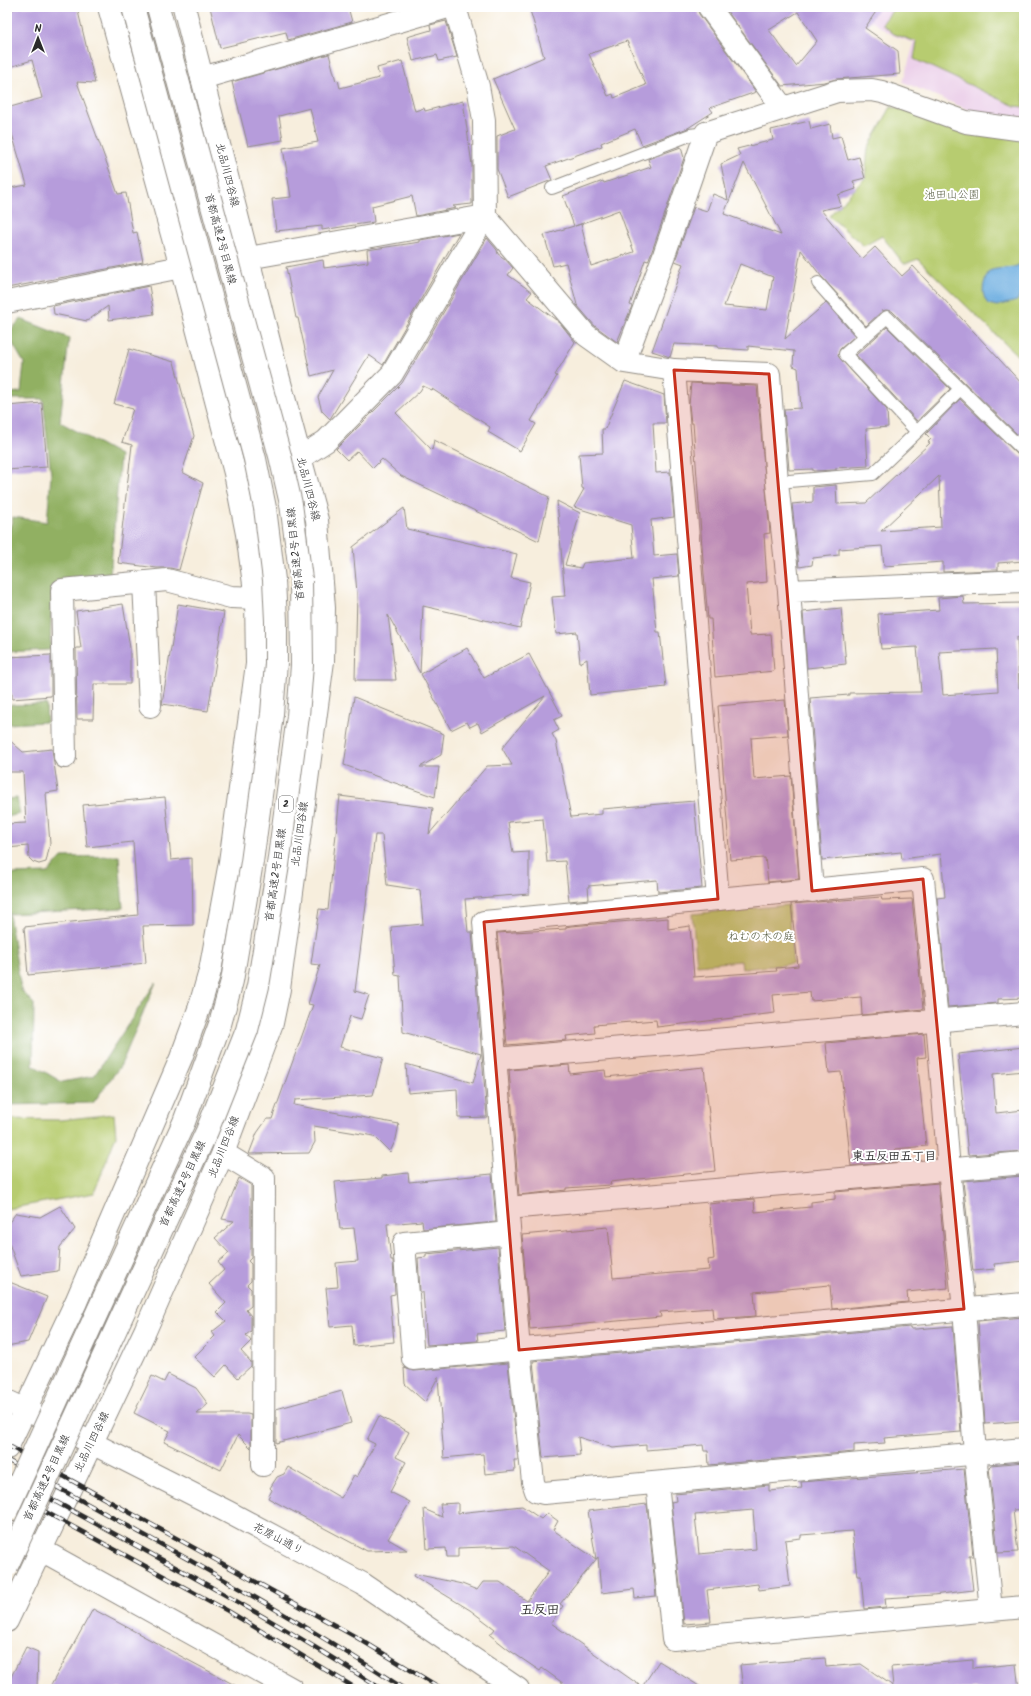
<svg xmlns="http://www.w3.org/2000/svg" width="1031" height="1696" font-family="Kalam,'Klee One',sans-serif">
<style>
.built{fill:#ecd1ea}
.green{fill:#b7cc70;stroke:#717c4e}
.forest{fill:#91b062;stroke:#5e6e46}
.water{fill:#6cade0;stroke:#4c6c86}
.building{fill:#b69cdb;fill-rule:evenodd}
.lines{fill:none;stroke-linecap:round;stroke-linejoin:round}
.lane-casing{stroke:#918c84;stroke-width:14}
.street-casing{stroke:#918c84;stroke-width:24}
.secondary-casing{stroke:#918c84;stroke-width:24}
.lane{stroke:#fff;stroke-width:12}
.street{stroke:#fff;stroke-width:22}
.secondary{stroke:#fff;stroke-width:22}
.rail-casing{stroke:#2b2b2b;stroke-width:4.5}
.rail{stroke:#fff;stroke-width:3;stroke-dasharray:9;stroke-linecap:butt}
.highway-bridge-casing{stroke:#918c84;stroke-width:24;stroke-linecap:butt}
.highway-bridge{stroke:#fff;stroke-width:22}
.marked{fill:#c8321e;fill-opacity:0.2;stroke:#c8321e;stroke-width:3;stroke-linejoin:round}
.labels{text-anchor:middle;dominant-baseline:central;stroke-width:4;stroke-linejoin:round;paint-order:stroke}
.shield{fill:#fff;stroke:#6b6b6b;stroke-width:1}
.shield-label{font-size:10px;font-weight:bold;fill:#2b2b2b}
.street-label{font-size:11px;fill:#2b2b2b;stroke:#fff}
.park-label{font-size:11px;fill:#555b40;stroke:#fff}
.neighbourhood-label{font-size:12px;font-weight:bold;fill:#2b2b2b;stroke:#fff}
.quarter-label{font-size:13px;font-weight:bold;fill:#2b2b2b;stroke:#fff}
</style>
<rect width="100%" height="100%" fill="#fff"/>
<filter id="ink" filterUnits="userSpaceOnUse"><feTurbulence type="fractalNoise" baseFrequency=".025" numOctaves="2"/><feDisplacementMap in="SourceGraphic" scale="8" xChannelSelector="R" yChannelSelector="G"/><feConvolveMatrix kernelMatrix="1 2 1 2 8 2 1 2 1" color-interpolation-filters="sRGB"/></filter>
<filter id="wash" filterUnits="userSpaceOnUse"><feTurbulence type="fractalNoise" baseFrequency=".012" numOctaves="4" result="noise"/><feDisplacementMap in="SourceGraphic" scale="16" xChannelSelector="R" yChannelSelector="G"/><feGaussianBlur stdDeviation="0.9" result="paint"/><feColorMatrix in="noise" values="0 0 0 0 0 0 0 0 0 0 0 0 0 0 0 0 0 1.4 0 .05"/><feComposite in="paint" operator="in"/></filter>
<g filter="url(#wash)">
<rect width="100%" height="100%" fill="#f7eedd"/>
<path class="built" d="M849,7h175v111l-48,-5 -73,-31 11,-39 -20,-7z"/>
<path class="green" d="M895,7h129v100l-9,-1 -101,-47 3,-17 -23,-8 -12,-10z
M891,107l133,30v225l-106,-103 -14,5 -22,-28 -18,10 -35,-30 36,-38 3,-30z
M788,905l5,59 -51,5 -1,-8 -44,4 -5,-51z
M114,1114l2,22 -22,57 -87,16v-90l53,1z"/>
<path class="forest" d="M21,319l48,19 -9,84 60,33 -10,122 -58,9 -2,64 -43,2v-113l6,-22 34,5 4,-47 -8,-76h-36v-6l14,-1 3,-29 -17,-29z
M46,704l1,18 -40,2v-19z
M17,798l3,16 -13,3v-18z
M119,856l4,52 -114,6 12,76 13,14 -1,61 29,17 32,-6 62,-94 -35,83 -28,38 -86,2v-235l3,4 38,-1 14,-16z"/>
<path class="water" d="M1024,261v25l-7,15 -20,5 -9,-2c-8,-11 -5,-21 1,-33 12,-5 26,0 35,-10z"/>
<g id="blocks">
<path class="building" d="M21,7h56l18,76 -18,-1 41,112 8,-1 7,40 4,-1 6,30 -136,26v-93l3,-7 17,-3 -20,-68v-9l35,-10 -10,-38 -25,8v-57z
M210,7h138l4,15 -64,18 -2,-8 -66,16z
M529,7h168l2,7 57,78 -46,16 3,4 -25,16 -46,17 -7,-16 -34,14 1,3 -56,20 6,14 -44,17 -11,-28v-33l18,-7 -22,-50 51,-22zM627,41l19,44 -32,13 -1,-4 -5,2 -19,-42z
M724,7h155l-14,21 33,23 2,23 -64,5 -11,3 -43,4zM798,12l19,29 -21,25 -27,-36z
M446,21l11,36 -18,4 -2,-6 -24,6 -6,-24 24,-7 -1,-5z
M329,54l7,27 2,-1 2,8 39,-10 -2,-10 25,-7 13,50 9,-3 1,3 38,-10 9,64v39l-19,2 3,2 -40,8 -4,-20 -40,10 2,16 -52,8v-4l-46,5 -4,-32 19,-2 -8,-49 35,-6 -8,-34 -31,8 4,24 -35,6 -16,-64z
M809,121l2,8 19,-5 2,14 9,-2 7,24 11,-3 6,21 -12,3 3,8 -18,6 3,11 -20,4 41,49 13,-12 27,29 11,-10 111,120v55l-132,-130 -6,-1 -4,1 -16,15 -45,-50 -20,-26 -16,89 41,-36 29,33 -15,13 -2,7 49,54 1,17 -22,2 2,37 -32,2v2l-23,1v-2l-24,1 -5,-61 17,-1 -3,-40 -5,-2 1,-15 -46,-5v4l-30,-2v-2l-44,-2 -4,13 -18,-6 31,-87 -8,-3 19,-54 13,4 6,-17 15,6 -7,-36 19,-9 -3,-6 36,-9 -2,-10zM744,163l37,72 -57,-21zM740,264l33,13 -6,33 -43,-4z
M681,147l3,11 -32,93 -4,10 -3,-1 -15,45 2,1 -15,36 -22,-16 -18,-21 -11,-42 -13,3 -9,-31 30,-9 -11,-30 40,-15 1,2 47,-16 -3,-8zM619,210l15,42 -43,14 -10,-42 -6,2z
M459,233l-76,132 -14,-10 -39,64 -8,-8 -4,-14 15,-27 -22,6 -13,-58h-2l-10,-51 37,-7 1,8 44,-6 -1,-12 53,-8v-2z
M487,238l10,12 1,4 7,5 8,9 -5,7 24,17 -5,6 33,25 15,19 -20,33 2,1 -26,45 5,3 -16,27 -32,-19 2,-5 -58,-38v1l-9,-4 -3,5 -24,22 36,37 2,-10 115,57 -10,44 -138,-65 -19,-17 -9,9 -16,-17 -10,9 -11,-11 66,-66z
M149,286l5,28 -45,6 -1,-14 -21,15 -33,-7 -1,-8z
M887,327l63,62 -33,32 -61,-66z
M129,349l45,13 20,74 -12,36 21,11 -24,87 -9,-2h-13l-39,-5 14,-118 -10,-3 11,-33 -19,-5z
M625,381l39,14 2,28h-13l3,50 14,-1 4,45 -23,3 3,36 23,-2 2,22 -27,3 5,53h3l6,55 -76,8 -3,-36 -7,4 -3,-31 -21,2 -4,-37 13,-1 -8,-95 23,12 -15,52 16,3 2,-5 51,-5 -3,-33 -57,-18 10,-18 -2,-1 -3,-34 24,-1 -1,-24h3z
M691,383l66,3 13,147 -6,1 3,48 -21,2 4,51 21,-1 3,37 -59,6 -4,-58h-3l-4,-45 -11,-151h-2l-2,-18z
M960,399l59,57 5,2v103l-26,2v7l-55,2v-10l-59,4 -2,-20 -43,3v6l-26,3 -1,7 -13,2 -7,-63 21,-2v-15l23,-2 1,19 29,-1 64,-60 -2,-1 3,-3 -5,-5zM939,476l2,51 -60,4z
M42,403l5,64 -40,3v-64z
M404,508l3,21 110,25 -6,24 19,4 -10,46 -97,-22 -3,67 -32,-58 8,65h-41l2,-87 -4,-46z
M963,596l1,8 60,-1v34h-7l2,51h5v310l-26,1v4l-50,4 -11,-109 8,-1 -4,-43 -39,5 -1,-7 -79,8 -12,-162 39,-3v-2l72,-1 -4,-45 -36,2 -3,-35 61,-4 -1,-12zM996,649l2,42 -55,4 -4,-43z
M123,604l7,44v36h-36l-1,35h-16l-1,-71h5l-5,-37z
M178,604l46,8 -16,99 -46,-7z
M841,608l5,56 -39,4 -4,-56z
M467,648l17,30 45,-24 33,62 -8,4 5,10 -7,4 4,7 15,76 31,-3v-5l92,-8 8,87 -44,4 -1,-12 -69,6 1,13 -20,2 -4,-40 -18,1 -4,-43 -35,3 5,31 16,-1v42l-64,5 3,33h4l15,185 -29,1 -1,-29 -49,4 -2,-29 67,19 8,-29 -78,-22 -3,-56 -5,-1 -4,-48 32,-3 -3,-34 -33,-5 -5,-50h-7l-20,156 14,4 -8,24 -11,-3 -10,31 43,11 -10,37 -78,5 -1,5 105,19 -3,15 -6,13 -16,-16 -60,-10 1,16 -6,11 -60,1 8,-21 10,-14h5l41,-114 -5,-1 12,-39 -9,-1 8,-55 9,1 12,-114 93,12 -4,26 58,-68 25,-1 -10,-17 43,-52 -63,36 -4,-9 -8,4 -3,-5 -16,8 -30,-56z
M51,655v41l-39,3v-6h-5v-36z
M354,697l90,37 -3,21 -21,12h19l-4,30 -91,-32z
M785,700l3,35 -37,3 3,41 37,-3 8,103 -31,3 -3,-24 -35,2 -12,-154z
M7,738l16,14 29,-3 6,42 -12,2 4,51 -4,18 -7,2 -6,-2 -4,-4 -1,-12 -21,2v-24l19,-1 -3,-51h-16z
M165,797l6,63 21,-2 1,67 -50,1 3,37 -118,12 -4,-48 114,-12 -5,-73 -46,5 -4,-42z
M881,897l1,3 30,-1 11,110 -61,6 -1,-18 -50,4 -1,-9 -37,3 2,18 -118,14 -1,-7 -62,5 1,8 -29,3 1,4 -60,5 -10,-112 69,-4v-2l5,-1 97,-8v11l22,-3 4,51 83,-6 -1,-3 22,-2 -7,-62z
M924,1034l2,23 -9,1 9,88 -31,3 1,13 -45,4 -10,-94 -12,1 -3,-30z
M1024,1047v24l-31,3 3,39 28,-3v41l-56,4 -10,-101z
M569,1065l1,9 35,-4 1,7 98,-10 11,104 -105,11 1,3 -45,3v2l-47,5 -10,-125z
M408,1173l1,9 83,-8 4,48 -73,7 -1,-8 -35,3 4,36h2l2,34 -5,1 4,47 -40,4 -2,-21 -22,2 -4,-39 12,-1 -2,-24 22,-2 -4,-33 -14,1 -5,-47 47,-4v-2z
M1024,1176v85l-30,3 1,5 -22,2 -10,-90z
M239,1178l12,7v73l-3,3 3,3v17l-4,4 4,4v17l-5,4 5,6v15l-5,4 5,6 -10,10 10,11v4l-13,12 -12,-13 -11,12 -21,-20 21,-21 -3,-4 14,-11 -9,-9 9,-9 -17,-19 15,-14 -6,-8 11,-9 -14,-15 19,-17 -12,-2z
M938,1183l10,105 -41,4 1,10 -76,7 -2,-24 -76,7 2,24 -43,3 -1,-11 -52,4 1,5 -131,12 -8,-94 86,-8 5,51 96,-8 -1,-10 6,-1 -5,-55 45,-5 1,13 56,-5v-5l24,-3v-7z
M60,1206l15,23 -15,18 -2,24 -37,5 -14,-38v-13l9,-12 24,4z
M498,1247l7,84 -28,3 1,7 -51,4 -4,-53h-3l-2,-34 8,-1v-3z
M7,1281l40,16 -19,45 -21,4z
M1024,1317v104l-39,3 -7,-103z
M953,1326l8,106 -77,6 1,5 -31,2v7l-145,13 -1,-14h-4l-1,-6 -57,5v-5l-33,3 -35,-11 2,18 -37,3 -10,-97 377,-34 1,2h5z
M508,1363l10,97h-4l1,11 -30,3 -2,-20 -39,4 -6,-81 -13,25 -20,-18 -1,-16 10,3z
M168,1374l28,14 12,16 -11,10h50l4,1v33l-13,-13 -17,35 -57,-28 6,-11 -36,-18 18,-37 12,6z
M342,1391l9,32 -75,20v-34z
M379,1416l30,16 -13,25 10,5 -16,30 20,10 -22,37 19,11 -40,1 -99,-53 4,-8 -2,-2 7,-11 7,-3 4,-7 53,31 13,-23 3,2 18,-33 -8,-4z
M1024,1462v47l-11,1 5,42 -20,1 -9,-86 2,-2z
M964,1469l9,87h-4l4,34 -40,5 -48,3 1,9 -22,2 -3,-33h-4l-5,-45 -51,4v3l-16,2 5,46 -31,4 -1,-6 -51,6 4,32 -27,2 -13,-122 5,-1 -1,-7 94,-9v6l33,-3 -1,-6zM753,1510l3,39 -57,5 -4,-39z
M458,1503v10l64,-7 19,13 6,-6 11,8 -5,9 43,29 -8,-48 59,-7 9,92 -21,2 -1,-9 -33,4 -3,-36 -38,47 3,2 -12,17 91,64 17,-26 45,28h-133l-29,-21 -2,3 -31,-21 -19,-15 5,-6 -25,-19 -56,-34 1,-2 47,10 15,6 6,-8h17l27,19 22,-30 -35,-25 -56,2v9h-11l-1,-9 -19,1 -3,-40 18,8 -2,-13z
M93,1609l149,80h-193z
M26,1647l12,5 -1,37h-30v-4z
M825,1658l1,9 35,-3 32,22 -2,-19 82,-7v8l43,-4 3,25h-276l-3,-24z"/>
</g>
</g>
<g filter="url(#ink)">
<use href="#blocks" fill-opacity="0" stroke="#918c84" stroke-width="1"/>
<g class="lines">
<defs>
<path id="lane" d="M552,188l138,-53 16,-2
M818,283l47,53
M917,432l43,-43
M777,482l96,-8 44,-42 -72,-78 42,-37 137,134"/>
<path id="street" d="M709,7l74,101
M202,78l246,-71
M485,216l101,119 38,27 50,8 95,4 8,108 12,109 23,300
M248,258l237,-42
M7,302l174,-35
M624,362l40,-107 42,-122
M674,370l44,529 -234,23 35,428 14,132 3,9 8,2 480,-44
M300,458l26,-17 66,-67 93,-158 -1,-96 -6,-34 -23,-79
M144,583l6,123
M789,591l235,-10
M65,757l-3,-167 105,-10 64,17 25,1
M495,1059l529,-46
M223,1153l41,25 -1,287
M509,1233l-105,10 9,116 611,-55
M657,1483l16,156 318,-29
M7,1531l285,158"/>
<path id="secondary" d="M706,133l131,-42 35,-1 10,2 84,30 58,8
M718,899l205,-20 14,141 12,150 15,139 11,144 16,157 33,-3
M508,1208l516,-45
M7,1401l32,15
M78,1436l150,76 135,72 155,105
M7,1448l69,-146 105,-244 18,-49 11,-38 20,-109 27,-198 -1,-66 -9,-64 -12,-61 -54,-206 -72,-260
M7,1621l138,-290 78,-178 49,-130 7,-34 44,-328 1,-53 -7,-88 -44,-163 -89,-350"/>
</defs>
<use href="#lane" class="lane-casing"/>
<use href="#street" class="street-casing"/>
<use href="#secondary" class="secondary-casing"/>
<use href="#lane" class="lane"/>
<use href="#street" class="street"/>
<use href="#secondary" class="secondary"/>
<defs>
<path id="rail" d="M7,1445l349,192 86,52
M7,1460c134,73 269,145 397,229
M7,1475c126,70 254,135 374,214
M7,1491l221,120 129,78"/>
</defs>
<use href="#rail" class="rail-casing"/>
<use href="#rail" class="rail"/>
<defs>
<path id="highway-bridge" d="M7,1510l177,-388 36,-98 12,-43 20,-119 20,-148 4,-51v-42l-2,-41 -9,-72 -10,-49 -122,-452
M7,1566l200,-435 40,-101 11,-44 20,-121 20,-149 4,-51 -1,-86 -10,-75 -11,-48 -122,-449"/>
</defs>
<use href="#highway-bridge" class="highway-bridge-casing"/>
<use href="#highway-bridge" class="highway-bridge"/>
</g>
</g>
<path class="marked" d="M674,370l95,4 43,517 111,-12 41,430 -445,41 -35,-428 234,-23z"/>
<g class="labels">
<rect class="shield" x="279" y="796" width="14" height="16" rx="3"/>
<g class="shield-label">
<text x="286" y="804">2</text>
</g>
<g class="street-label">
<text transform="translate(227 175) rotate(76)">北品川四谷線</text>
<text transform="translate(220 239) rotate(75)">首都高速2号目黒線</text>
<text transform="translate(308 489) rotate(76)">北品川四谷線</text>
<text transform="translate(296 554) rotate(-96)">首都高速2号目黒線</text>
<text transform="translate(300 834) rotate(-82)">北品川四谷線</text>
<text transform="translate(276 875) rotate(-82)">首都高速2号目黒線</text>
<text transform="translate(224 1147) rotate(-68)">北品川四谷線</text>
<text transform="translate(183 1184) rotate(-65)">首都高速2号目黒線</text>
<text transform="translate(92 1442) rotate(-64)">北品川四谷線</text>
<text transform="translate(47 1478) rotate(-65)">首都高速2号目黒線</text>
<text transform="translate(278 1539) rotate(28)">花房山通り</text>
</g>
<g class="park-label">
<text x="952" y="195">池田山公園</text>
<text x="761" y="937">ねむの木の庭</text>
</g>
<g class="neighbourhood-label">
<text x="894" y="1156">東五反田五丁目</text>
</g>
<g class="quarter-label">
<text x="540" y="1610">五反田</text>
</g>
</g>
<rect width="1031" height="1696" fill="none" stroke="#fff" stroke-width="24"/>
<g transform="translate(38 38)" stroke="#ffffff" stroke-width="3" paint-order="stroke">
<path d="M0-3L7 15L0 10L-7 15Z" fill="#2b2b2b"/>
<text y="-6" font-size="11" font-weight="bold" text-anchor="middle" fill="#2b2b2b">N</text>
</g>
</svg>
